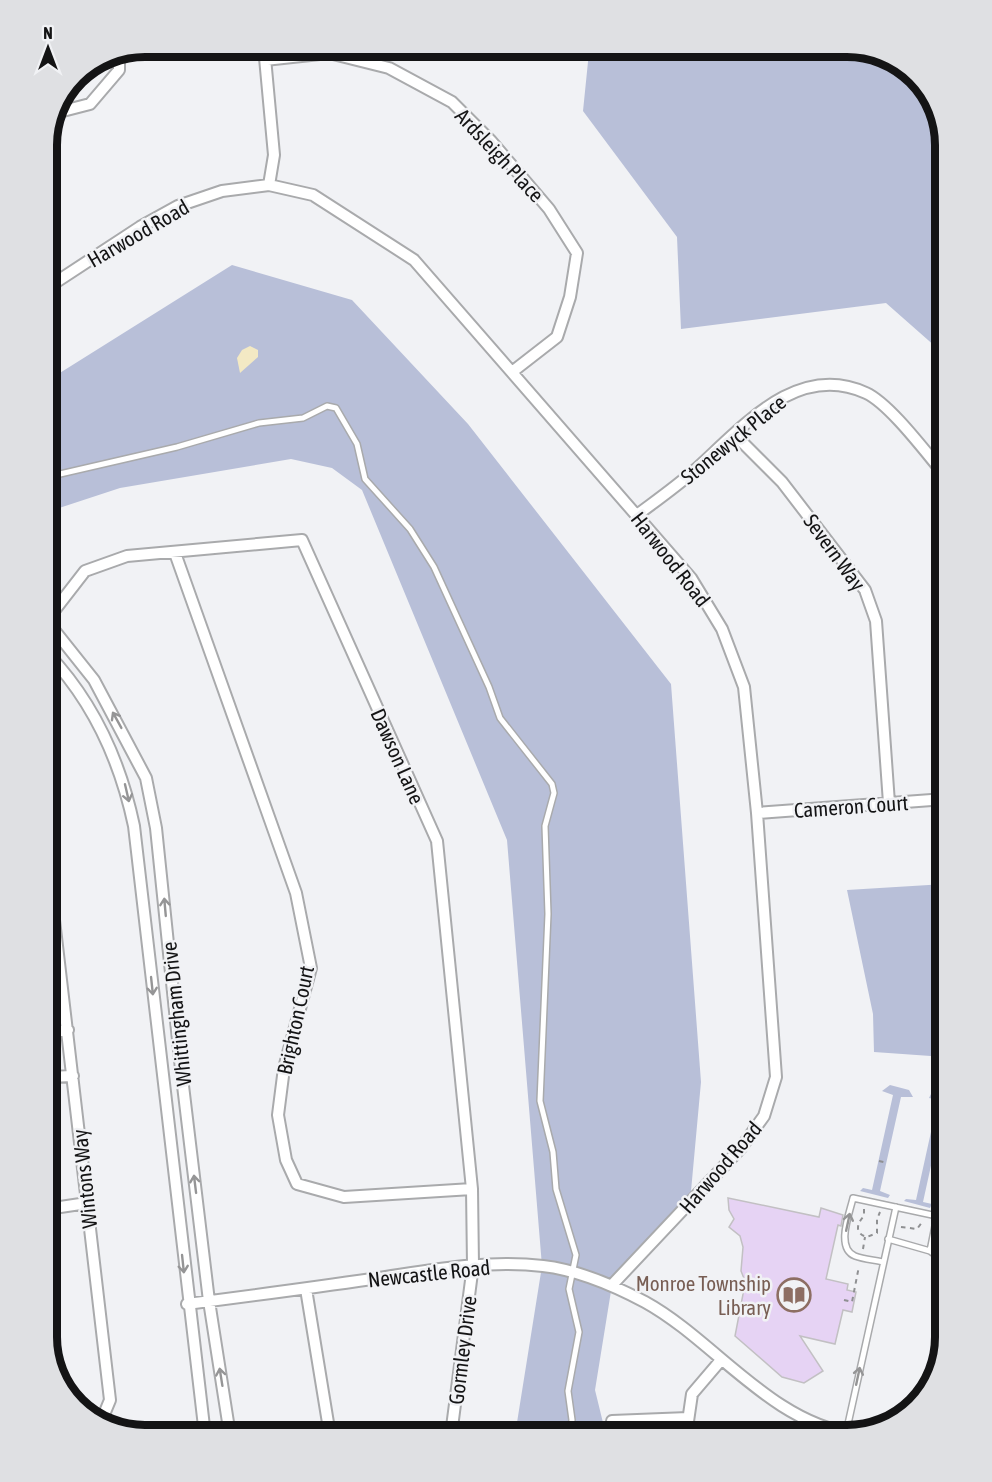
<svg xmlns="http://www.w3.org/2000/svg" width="992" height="1482" font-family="'Asap Condensed',sans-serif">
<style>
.green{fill:#b8bfd8}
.sand{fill:#f3e9c4}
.building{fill:#e6d3f4;stroke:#c2c0c3;stroke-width:1.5}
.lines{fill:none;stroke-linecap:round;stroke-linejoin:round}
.service-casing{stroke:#a9aaac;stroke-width:8}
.minor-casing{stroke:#a9aaac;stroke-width:14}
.path{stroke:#8f9092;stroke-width:2;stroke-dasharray:4.5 4.5;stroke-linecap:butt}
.service{stroke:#fff;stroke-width:5}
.minor{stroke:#fff;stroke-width:10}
.oneway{stroke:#959596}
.labels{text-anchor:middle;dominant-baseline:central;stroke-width:5;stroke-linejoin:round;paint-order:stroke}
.street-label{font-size:21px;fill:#141415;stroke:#f1f2f5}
.education-label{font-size:21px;fill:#785e54;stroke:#f1f2f5;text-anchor:end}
.rim{fill:none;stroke:#141415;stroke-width:8}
</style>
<rect width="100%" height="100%" fill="#f1f2f5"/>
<path class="green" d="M586,47h267l49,16 30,33 13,49v210l-59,-52 -205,26 -4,-92 -94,-126 6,-59z
M232,265l120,35 116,124 203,260 30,398 -11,120 -78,83 -17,105 11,45h-91l27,-169 -35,-426 -145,-350 -30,-22 -41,-9 -171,29 -73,24v-131z
M945,884v173l-71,-5 -1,-38 -26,-124z
M890,1085l19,5 4,7h-12l-21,94 10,4 -2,3 -28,-7 3,-3 9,2 21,-95 -11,-4z
M931,1094l14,4v4l-22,100 9,2 -2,4 -26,-7 2,-2 10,1 22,-100 -9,-2z"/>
<path class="sand" d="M250,346l8,4v7l-18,16 -3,-15 5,-8z"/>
<path class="building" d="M728,1198l91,19 2,-9 22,7 -2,11 -3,-1 -12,54 22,5 -1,6 9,2 -4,20 -9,-2 -8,34 -35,-8 23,35 -19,12 -22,-6 -47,-41 9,-47 -8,-2 9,-6 -4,-10 2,-24 -3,-11 -11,-9 5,-8 -5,-9z"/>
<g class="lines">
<defs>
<path id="service" d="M47,477l130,-30 82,-24 44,-5 24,-12 9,2 21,36 8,35 45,50 24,38 55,120 11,31 52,66 2,9 -9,33 3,88 -8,187 13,51 3,37 20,66 -7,34 10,43 -11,59 4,29 -2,15
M888,1239l42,12 15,11
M883,1262c-9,-2 -20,-3 -28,-6 -20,-8 -5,-44 -2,-58l84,18 -7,35
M846,1433l50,-226"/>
<path id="minor" d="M264,47l10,108 -5,30
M265,60l64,-7 60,15 63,34 39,39 58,68 28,44 -7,44 -13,40 -45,35
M59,112l31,-8 29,-34v-13
M47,288l93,-61 38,-21 44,-15 47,-6 44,10 101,65 277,318 31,51 22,58 13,126 19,264 -12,39 -23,32 -129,137
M734,434l48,48 83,108 11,31 13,182
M637,515c20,-15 40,-29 58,-45 47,-42 102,-109 171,-77 24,11 61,61 79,82
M175,553l121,340 15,75 -27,100 -6,47 8,45 11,24 47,13 128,-8
M47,620l38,-49 42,-15 175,-16 135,301 35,348 1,76 -22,170
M47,621l47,59 52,98 10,50 25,241 28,232 21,134
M47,653c47,49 73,107 87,173l71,609
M757,813l188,-14
M47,860l63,540 -10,24
M47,1033l21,-3
M47,1077l26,-1
M47,1209l40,-6
M306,1289l24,146
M187,1304c62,-8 123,-16 185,-25 56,-8 113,-20 171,-13 35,4 70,19 102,36 69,38 125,120 208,132
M612,1421l76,-3
M686,1435l6,-41 29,-34"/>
</defs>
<use href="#service" class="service-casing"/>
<use href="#minor" class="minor-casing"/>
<path class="path" d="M879,1161l8,2
M864,1209v7c-8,8 -9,18 3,21l10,-4v-14l3,-7
M901,1227l16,2 6,-8
M863,1249l2,-12
M844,1300l8,2 7,-36"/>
<use href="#service" class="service"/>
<use href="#minor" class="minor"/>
</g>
<defs><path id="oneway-shaft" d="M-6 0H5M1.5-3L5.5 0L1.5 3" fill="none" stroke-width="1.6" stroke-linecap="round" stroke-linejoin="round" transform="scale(1.5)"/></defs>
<g class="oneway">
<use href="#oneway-shaft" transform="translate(117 720) rotate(-119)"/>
<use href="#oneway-shaft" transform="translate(127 793) rotate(77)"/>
<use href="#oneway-shaft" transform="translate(165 907) rotate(-95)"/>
<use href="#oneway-shaft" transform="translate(152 986) rotate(84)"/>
<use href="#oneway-shaft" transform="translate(195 1184) rotate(-97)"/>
<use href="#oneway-shaft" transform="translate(848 1222) rotate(-78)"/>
<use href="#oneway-shaft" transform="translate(183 1264) rotate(84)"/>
<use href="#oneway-shaft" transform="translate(858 1376) rotate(-78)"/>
<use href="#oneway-shaft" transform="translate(221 1377) rotate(-99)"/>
</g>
<defs>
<symbol id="library-ring" viewBox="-11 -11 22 22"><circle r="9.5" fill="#f1f2f5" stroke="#8d6e63" stroke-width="1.5"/><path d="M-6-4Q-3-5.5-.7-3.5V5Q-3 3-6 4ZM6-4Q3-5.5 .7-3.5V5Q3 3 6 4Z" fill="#8d6e63"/></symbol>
</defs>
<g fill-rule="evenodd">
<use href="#library-ring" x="775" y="1276" width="38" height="38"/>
</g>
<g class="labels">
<g class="street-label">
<text transform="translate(500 155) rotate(47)">Ardsleigh Place</text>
<text transform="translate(138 233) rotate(-30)">Harwood Road</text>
<text transform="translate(733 439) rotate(-39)">Stonewyck Place</text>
<text transform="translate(835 552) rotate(54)">Severn Way</text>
<text transform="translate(671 559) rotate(52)">Harwood Road</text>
<text transform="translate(398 756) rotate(66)">Dawson Lane</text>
<text transform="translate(851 806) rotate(-4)">Cameron Court</text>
<text transform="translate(176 1014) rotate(-96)">Whittingham Drive</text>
<text transform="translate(295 1020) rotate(-78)">Brighton Court</text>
<text transform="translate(720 1167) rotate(-49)">Harwood Road</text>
<text transform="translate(84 1179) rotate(-96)">Wintons Way</text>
<text transform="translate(429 1273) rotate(-6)">Newcastle Road</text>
<text transform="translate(462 1350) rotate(-83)">Gormley Drive</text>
</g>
<g class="education-label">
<text x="771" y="1283">Monroe Township<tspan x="771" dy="24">Library</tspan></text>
</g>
</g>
<path d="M0 0H992V1482H0ZM145 57H847A88 88 0 0 1 935 145V1337A88 88 0 0 1 847 1425H145A88 88 0 0 1 57 1337V145A88 88 0 0 1 145 57Z" fill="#dfe0e3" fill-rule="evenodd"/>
<path class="rim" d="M145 57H847A88 88 0 0 1 935 145V1337A88 88 0 0 1 847 1425H145A88 88 0 0 1 57 1337V145A88 88 0 0 1 145 57Z"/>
<g transform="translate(48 48)" stroke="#f1f2f5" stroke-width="4.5" paint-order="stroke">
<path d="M0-4.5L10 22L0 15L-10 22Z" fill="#141415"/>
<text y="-9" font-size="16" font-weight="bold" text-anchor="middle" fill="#141415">N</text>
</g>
</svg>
